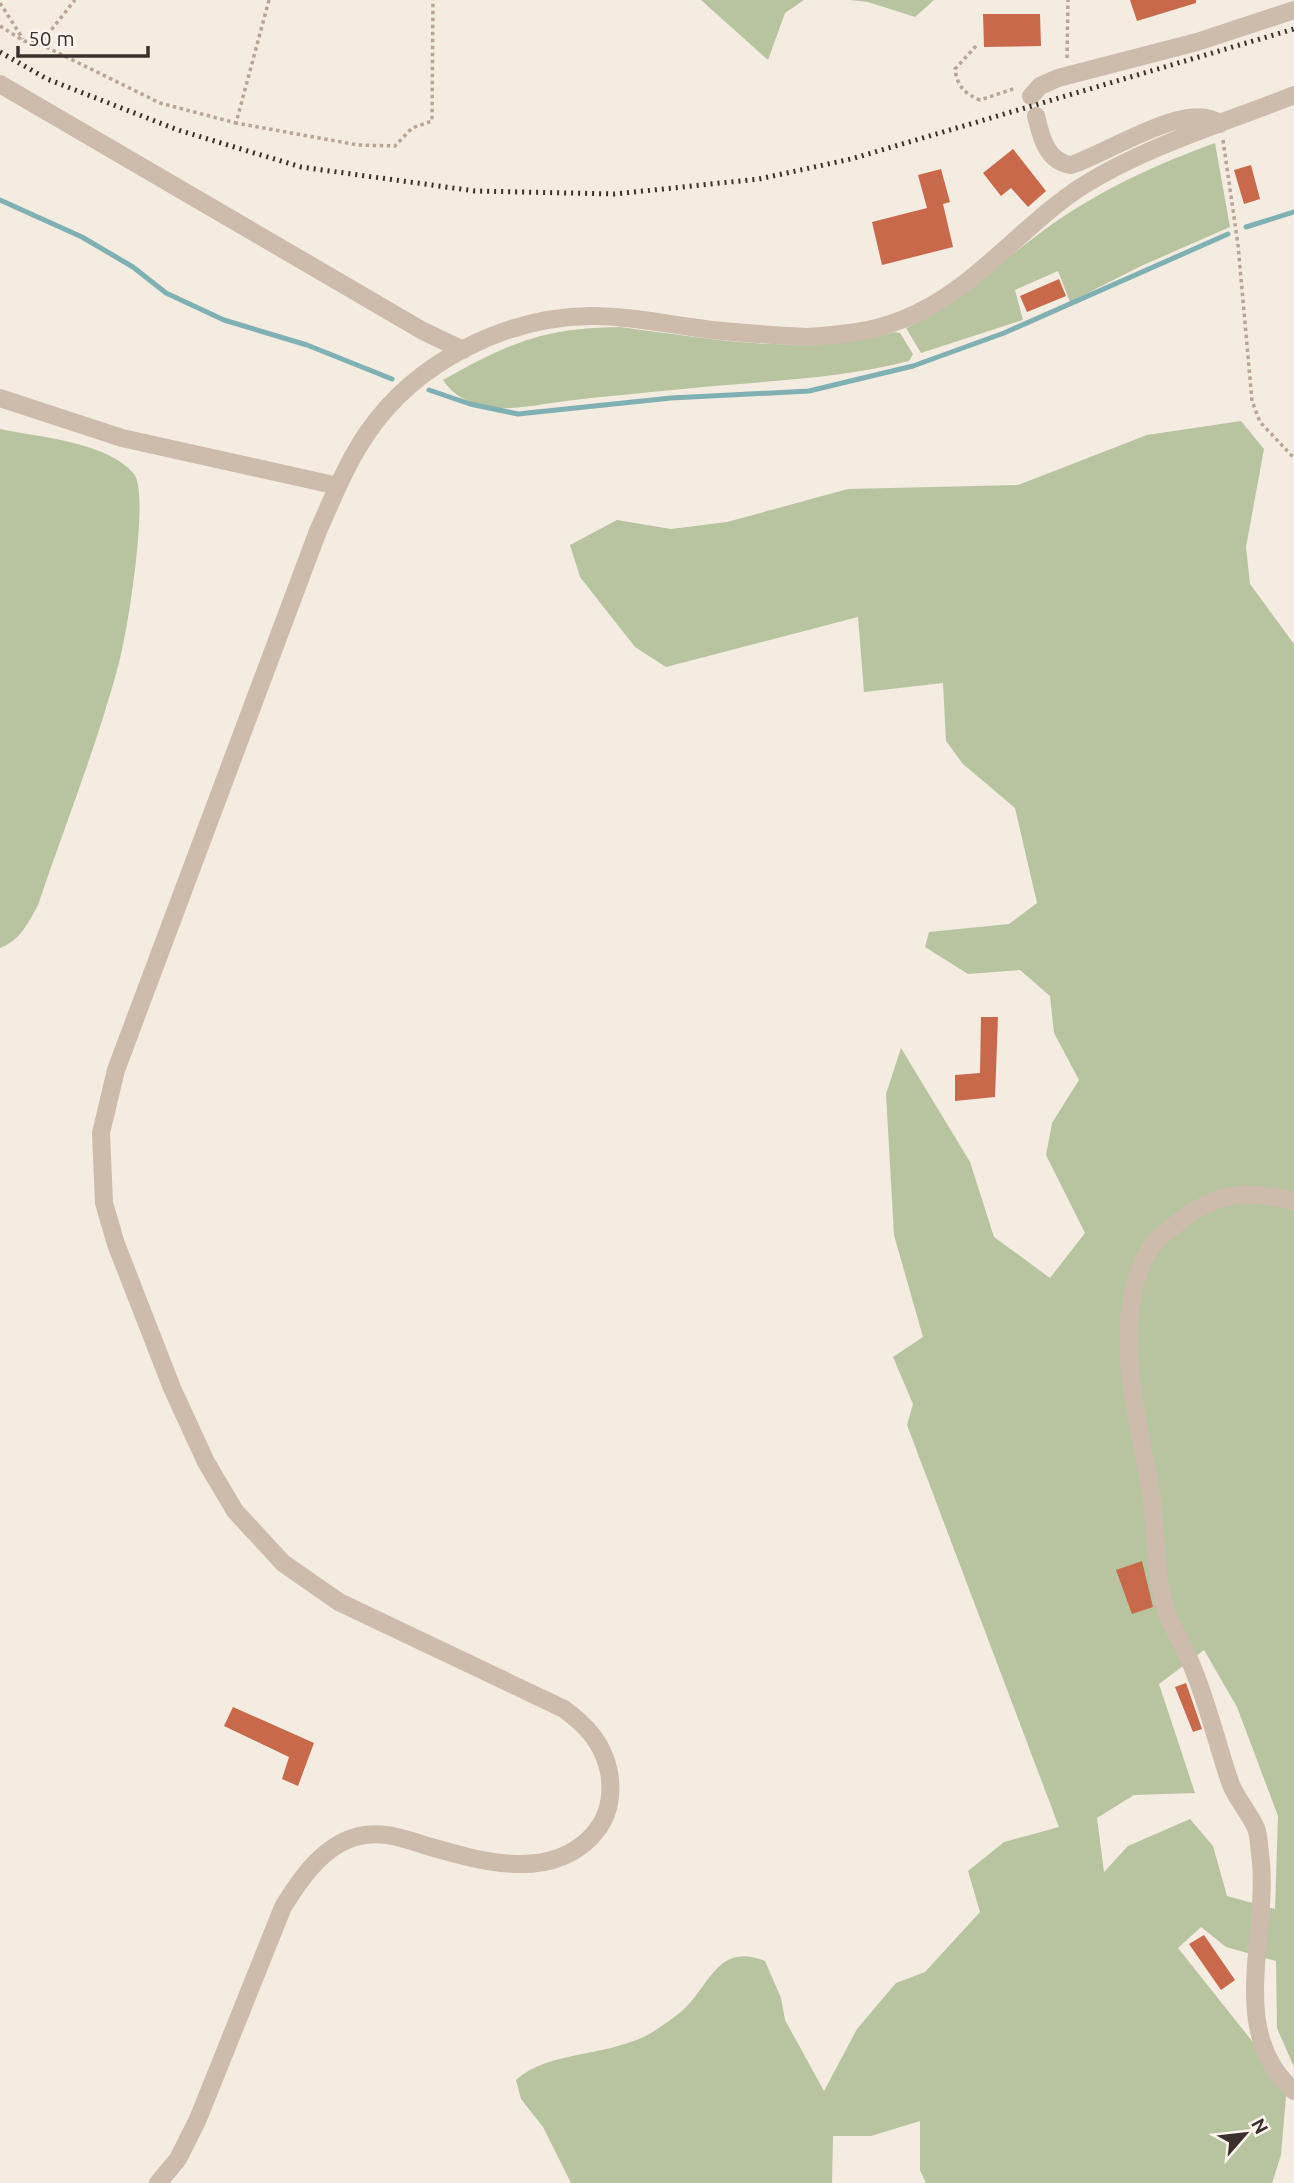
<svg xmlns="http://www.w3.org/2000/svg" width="1294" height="2183" font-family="Ubuntu,sans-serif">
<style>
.green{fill:#b8c4a0;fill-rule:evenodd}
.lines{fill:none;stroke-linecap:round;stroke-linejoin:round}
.stream{stroke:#7fb0b2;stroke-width:5}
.building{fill:#c8694b}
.path{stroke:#b9a596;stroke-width:3.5;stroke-dasharray:3.5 3.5;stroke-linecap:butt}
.minor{stroke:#cdbbac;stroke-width:18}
.rail{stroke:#3b302b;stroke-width:5;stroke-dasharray:2 5;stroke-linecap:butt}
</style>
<rect width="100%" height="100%" fill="#f4ebe1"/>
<path class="green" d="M701,0h103l-19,13 -17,47z
M850,0h84l-19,17 -47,-15z
M1215,143l15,84 -89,39 -71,36 -12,-31 -43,19 8,30 -102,33 -15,-25c53,-24 91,-64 138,-98 52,-38 110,-65 171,-87z
M620,327c93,12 183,30 275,5l5,1 13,21 -4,7c-74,19 -151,20 -226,28 -39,4 -78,7 -117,12 -26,3 -52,10 -79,6 -17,-3 -35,-12 -44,-27 66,-37 100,-52 177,-53z
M1241,421l23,28 -18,98 4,37 44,60v1423l-17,-39 -1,-67 -50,-14 -25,-20 -23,21 109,137 -6,70 -9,28h-346l-6,-13v-49l-49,15h-38l-1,47h-261l-28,-56 -22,-28 -5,-19c34,-31 97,-22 140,-50 8,-6 18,-12 26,-19 29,-26 35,-69 83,-50l16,37 4,22 39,71 33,-62 39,-46 29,-11 55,-60 -12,-41 36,-29 55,-15 -152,-402 6,-21 -20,-47 30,-20 -29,-102 -8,-141 15,-46 69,114 24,75 56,41 35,-45 -39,-78 6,-32 27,-43 -25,-47 -4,-37 -30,-26 -52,4 -43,-27 4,-15 80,-8 28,-21 -22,-95 -52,-44 -17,-23 -3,-58 -79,9 -6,-75 -192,50 -31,-20 -55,-70 -10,-32 47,-25 54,9 56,-7 121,-33 170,-4 129,-50zM1204,1650l33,57 41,109 -3,93 -48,-13 -14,-50 -23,-27 -62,27 -24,26 -7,-54 37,-23 61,-2 -36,-109z
M0,429c38,8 108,13 134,45 16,20 -7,161 -15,189 -22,82 -54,162 -81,242 -10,19 -18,35 -38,43z"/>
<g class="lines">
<path class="stream" d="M0,200l82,37 51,30 33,26 58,27 83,25 85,34
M1246,227l48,-15
M429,390l41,14 48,10 153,-16 138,-7 104,-25 91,-33 224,-99"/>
</g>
<path class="building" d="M1130,0h66v3l-59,18z
M983,14h57l1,32 -57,1z
M1013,149l33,42 -18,16 -17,-19 -10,8 -18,-23z
M1251,165l9,34 -16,5 -10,-34z
M941,169l9,33 -7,2 10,43 -71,18 -10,-43 55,-14 -9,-33z
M1059,279l7,17 -39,16 -7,-16z
M981,1017h17l-3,80 -40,4v-26l25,-2z
M1142,1561l11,46 -21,7 -16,-44z
M1186,1683l16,46 -9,3 -18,-45z
M233,1707l81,36 -16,43 -16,-7 7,-22 -65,-31z
M1204,1935l31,45 -14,10 -32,-46z"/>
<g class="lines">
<path class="path" d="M269,0l-33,123 122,22 37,1 17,-18 20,-7 1,-121
M0,3l23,36
M0,26l24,15 16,3 35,-44
M40,44l120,59 76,20
M976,46l-21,23c2,17 10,25 25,31l36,-12
M1067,58l1,-58
M1223,140l15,105 14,156 8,21 34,36"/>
<path class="minor" d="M0,84l423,247 40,19
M1031,96l9,-10 18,-8 139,-36 97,-32
M1036,116c5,21 11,46 35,49 36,-11 118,-67 149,-41
M0,398l122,40 216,48
M1294,1201c-45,-11 -76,-10 -114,20 -10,8 -24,17 -31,29 -41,72 -10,168 2,244 6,37 3,72 13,110 6,22 20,41 28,62 16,38 25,78 38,116 6,17 19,30 26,46 3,8 3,18 4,26 11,78 -35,177 34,237
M158,2183l20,-24 20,-40 85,-212c18,-29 40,-62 76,-71 25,-6 48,4 72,11 52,15 119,34 161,-11 17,-18 21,-40 17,-64 -6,-29 -22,-46 -45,-63l-225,-107 -56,-39 -48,-52 -29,-49 -34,-74 -56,-144 -12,-41 -3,-70 15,-63 202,-539c15,-33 29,-69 50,-99 49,-71 138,-115 223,-116 36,0 70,7 106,12 36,5 74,7 111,9 32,-2 63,-5 93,-17 72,-27 120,-95 183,-135 65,-40 140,-62 210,-90"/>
<path class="rail" d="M0,52l47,27 131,51 123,37 174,24 140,3 144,-15 92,-20 443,-130"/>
</g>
<g transform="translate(1245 2134) rotate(62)" stroke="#fbf5ee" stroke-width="5" paint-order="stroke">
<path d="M0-5L12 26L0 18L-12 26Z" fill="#3b302b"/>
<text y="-10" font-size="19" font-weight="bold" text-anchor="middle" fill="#3b302b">N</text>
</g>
<path d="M18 46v10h130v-10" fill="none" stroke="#3b302b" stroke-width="3.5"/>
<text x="28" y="46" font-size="21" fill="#3b302b" stroke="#fbf5ee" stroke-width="5" paint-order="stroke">50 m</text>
</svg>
